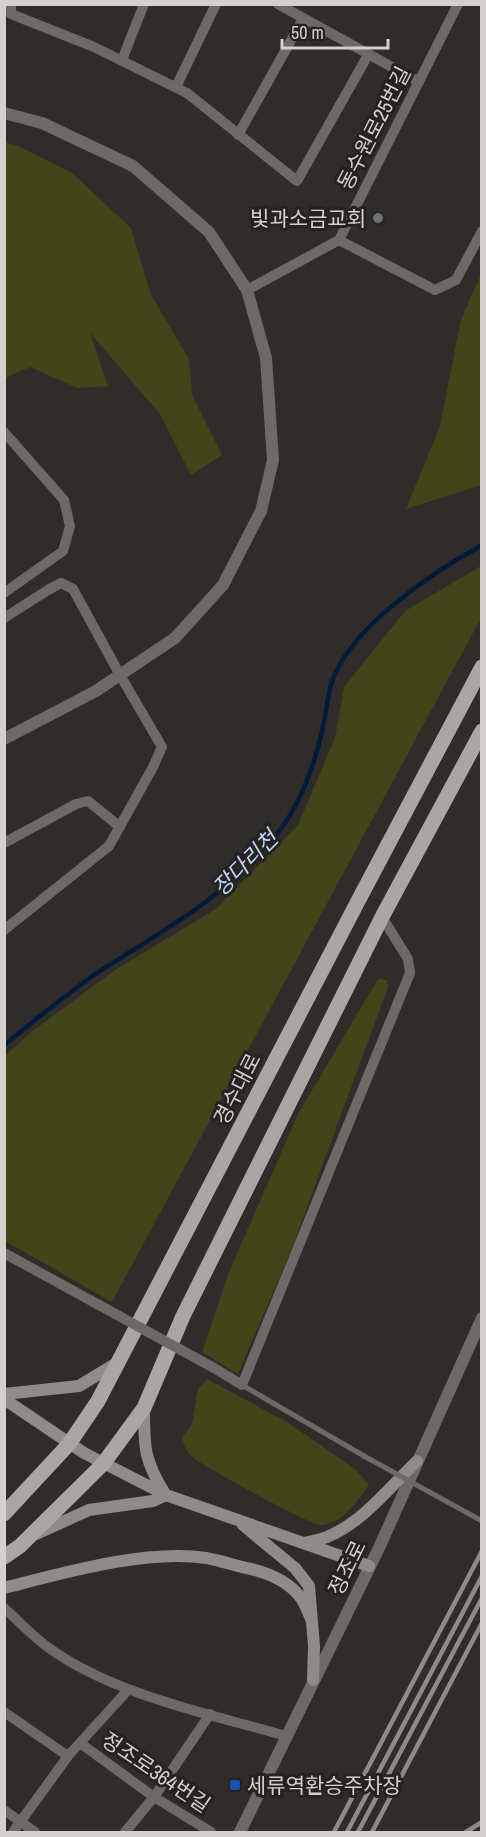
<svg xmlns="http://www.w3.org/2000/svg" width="486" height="1837" font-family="'Archivo Narrow','Noto Sans KR',sans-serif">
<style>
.green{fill:#414418}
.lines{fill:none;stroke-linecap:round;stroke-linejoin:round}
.stream{stroke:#001b3a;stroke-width:4.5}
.service{stroke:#6c6968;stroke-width:5}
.minor{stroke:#6c6968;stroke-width:10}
.tertiary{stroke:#6c6968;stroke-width:12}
.secondary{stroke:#8f8b8a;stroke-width:12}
.primary{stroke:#aba5a3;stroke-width:15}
.rail{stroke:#8d8a87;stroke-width:4.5}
.service-bridge{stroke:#6c6968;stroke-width:5}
.minor-bridge{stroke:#6c6968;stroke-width:10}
.worship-dot{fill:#6b7280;stroke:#26221f;stroke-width:2}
.transit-dot{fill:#1a4fb4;stroke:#26221f;stroke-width:2}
.labels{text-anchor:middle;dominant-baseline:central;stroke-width:6;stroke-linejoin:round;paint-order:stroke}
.street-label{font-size:21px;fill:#d3d0ce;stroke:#26221f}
.poi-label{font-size:21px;fill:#d3d0ce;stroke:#26221f;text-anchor:end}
.water-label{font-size:22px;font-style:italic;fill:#bbd9fc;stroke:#26221f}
</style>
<rect width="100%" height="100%" fill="#302c29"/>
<path class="green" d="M5,142l15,5 52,26 59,55 20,67 38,64 3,36 30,60 -31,20 -31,-61 -70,-81 18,53 -31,2 -47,-21 -25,11z
M481,274v211l-75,24 34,-83 21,-107z
M481,566v52l-369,684 -107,-61v-185l25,-23 85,-63 101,-61 82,-84 37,-87 9,-51 61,-76z
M378,979l9,1 1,7 -97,264 -53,123 -36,-22 27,-80 70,-160z
M207,1379l80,43 68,47 14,16c-12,16 -26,39 -48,40 -10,0 -122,-60 -131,-70 -4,-4 -6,-11 -8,-17l10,-14 6,-35z"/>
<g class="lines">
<path class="stream" d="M4,1045c30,-24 59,-48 90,-70 39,-26 81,-49 118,-78 12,-9 22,-21 33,-31 11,-10 23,-21 32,-32 27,-34 40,-76 48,-117 2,-11 3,-22 6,-32 16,-56 102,-113 151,-140"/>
<path class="service" d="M242,1385l122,71"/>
<path class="minor" d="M11,4v10l83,33 93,46 110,88 71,-126
M278,4l141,78
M122,60l22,-56
M176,87l40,-83
M238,135l65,-116
M339,240l96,50 21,-10 26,-49
M247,290l92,-50 119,-236
M4,432l60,68 6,26 -7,25 -59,42
M4,618l44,-28 13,-7 12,6 47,86 42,72 -9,20 -44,79 -105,84
M4,843l72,-39 12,-3 32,26
M4,1253l95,52
M214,1368l28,17 168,-412 -2,-14 -26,-42
M4,1608c15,13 29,29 45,40 65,47 161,66 237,88
M4,1712l64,44
M80,1743l74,54 57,35
M4,1810l31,22
M13,1832l55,-76 60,-66
M125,1832l29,-35 56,-83"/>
<path class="tertiary" d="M4,113l38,10 91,43 76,66 38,58 19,68 7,102 -12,51 -38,74 -48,53 -79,53 -92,48
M240,1832l139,-284 103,-230"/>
<path class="secondary" d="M4,1394l75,-8 38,-23
M4,1399l80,54 82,42 203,71
M144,1408c0,40 0,52 21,86
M243,1525l52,43 14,18 5,60 -1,34
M36,1534l53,-24 64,-9 13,-6
M304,1543c7,-2 16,-3 23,-6 36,-15 62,-49 90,-76
M4,1588c59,-15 142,-39 202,-30 12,2 24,6 36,9 21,4 46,13 59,31 4,6 7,14 10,21"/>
<path class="primary" d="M4,1514l65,-70 29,-43 259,-498 125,-236
M4,1557l16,-11 83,-82 41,-56 39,-92 199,-399 100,-186"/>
<path class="rail" d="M334,1832l148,-281
M347,1832l135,-256
M358,1832l124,-234
M372,1832l110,-209
M466,1832l16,-10"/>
<path class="service-bridge" d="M364,1456l118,65"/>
<path class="minor-bridge" d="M99,1305l115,63"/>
</g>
<circle class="worship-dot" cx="378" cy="218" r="6"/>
<rect class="transit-dot" x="229" y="1779" width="12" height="12" rx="3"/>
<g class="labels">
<g class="street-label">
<text transform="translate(374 128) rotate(-63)">동수원로25번길</text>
<text transform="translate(237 1089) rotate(-63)">경수대로</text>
<text transform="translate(347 1568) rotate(-64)">정조로</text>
<text transform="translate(156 1772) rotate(34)">정조로364번길</text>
</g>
<g class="poi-label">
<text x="366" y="218">빛과소금교회</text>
<text x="247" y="1785" text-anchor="start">세류역환승주차장</text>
</g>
<g class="water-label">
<text transform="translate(245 863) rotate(-45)">장다리천</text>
</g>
</g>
<rect width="486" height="1837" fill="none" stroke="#d3d0ce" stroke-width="12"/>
<path d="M282 39v9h106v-9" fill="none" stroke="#d3d0ce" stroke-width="3"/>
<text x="291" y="39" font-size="18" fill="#d3d0ce" stroke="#26221f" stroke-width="4.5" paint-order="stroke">50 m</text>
</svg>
